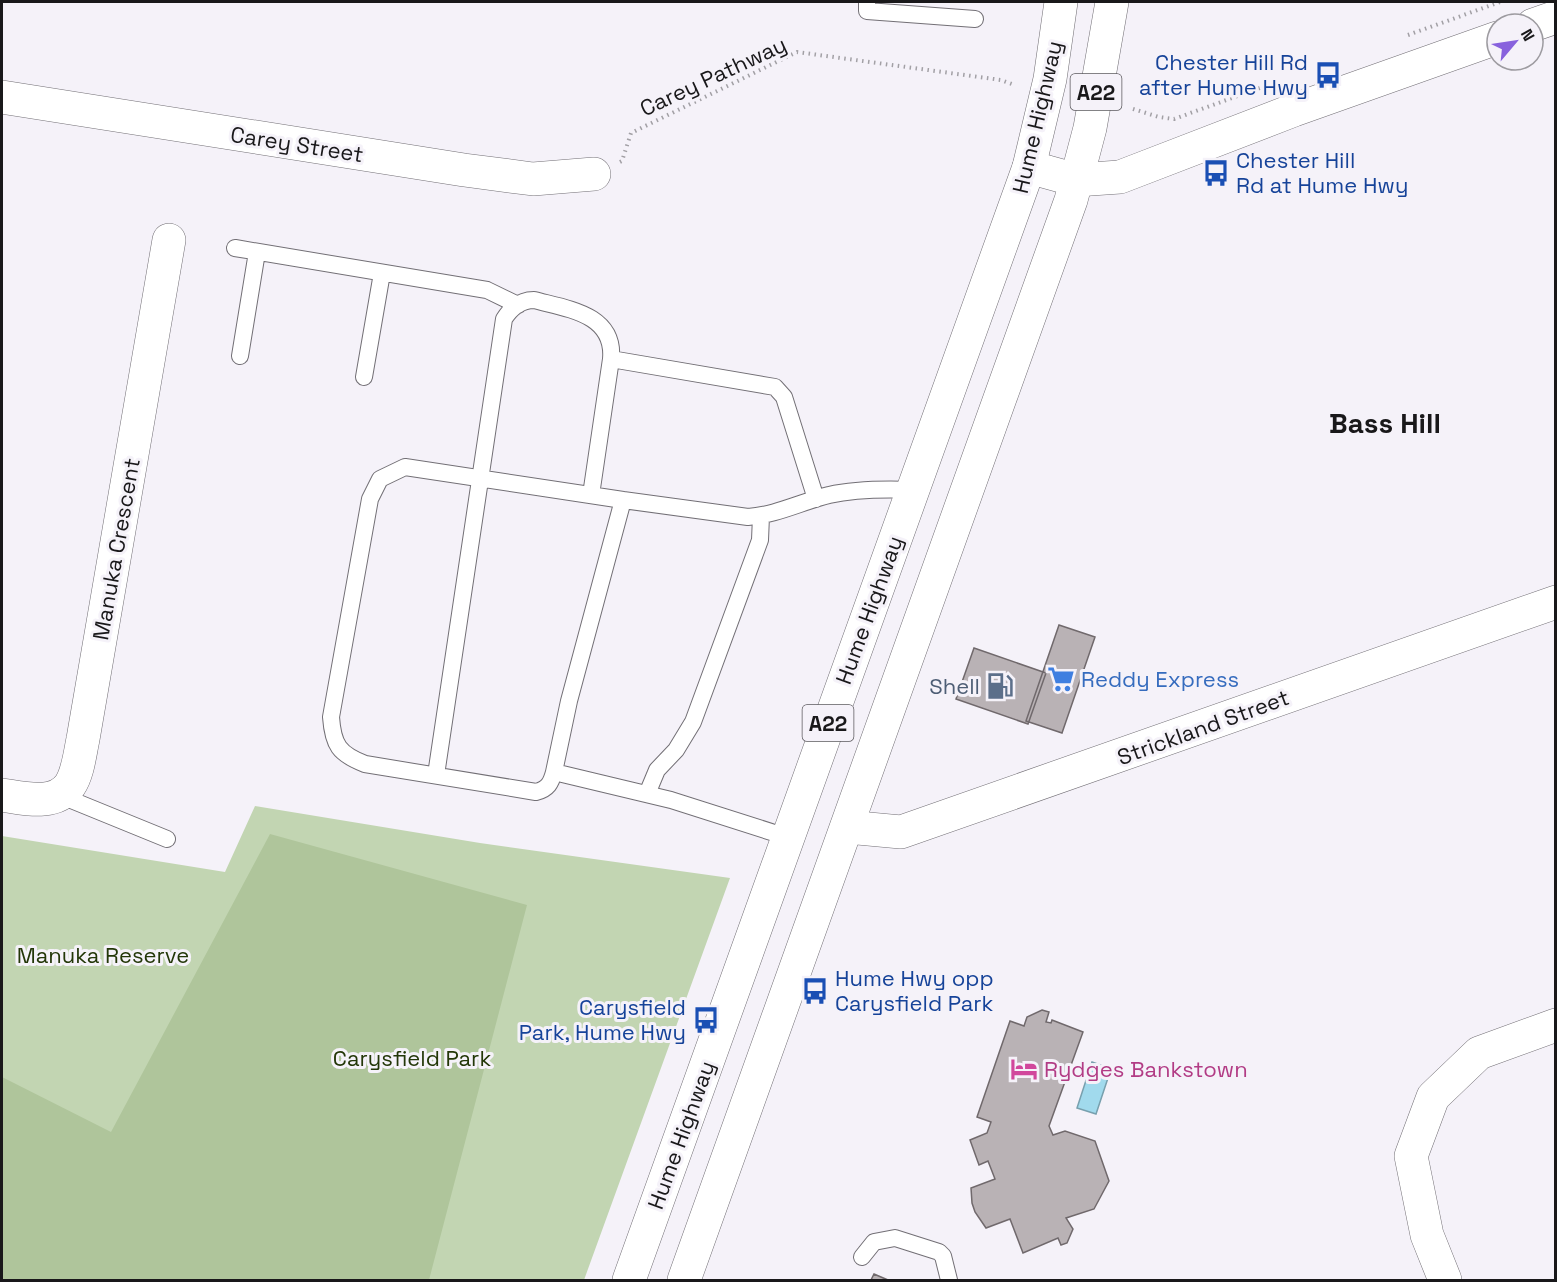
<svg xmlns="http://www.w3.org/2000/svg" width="1557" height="1282" font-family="'Space Grotesk',sans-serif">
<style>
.green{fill:#c2d5b2}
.forest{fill:#afc59b}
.water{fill:#a1daed;stroke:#78a0ae;stroke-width:1.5}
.building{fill:#b9b2b5;stroke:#70696c;stroke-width:1.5}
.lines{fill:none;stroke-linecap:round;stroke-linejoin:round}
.service-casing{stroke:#726f75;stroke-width:18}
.minor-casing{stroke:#726f75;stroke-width:34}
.tertiary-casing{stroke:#726f75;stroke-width:34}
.trunk-casing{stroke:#726f75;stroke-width:34}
.path{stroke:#a2a0a5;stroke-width:4;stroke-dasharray:1.5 4.5;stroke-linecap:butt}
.service{stroke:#fff;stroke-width:16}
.minor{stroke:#fff;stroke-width:33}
.tertiary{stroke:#fff;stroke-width:33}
.trunk{stroke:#fff;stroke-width:33}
.labels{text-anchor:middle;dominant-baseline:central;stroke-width:6;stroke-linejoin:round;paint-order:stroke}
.shield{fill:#f5f2f9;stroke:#5b595d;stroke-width:1.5}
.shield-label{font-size:21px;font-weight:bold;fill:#19181a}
.transit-label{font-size:22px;fill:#164399;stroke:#f5f2f9;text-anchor:end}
.street-label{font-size:22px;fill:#19181a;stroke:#f5f2f9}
.shop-label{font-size:22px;fill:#366cbe;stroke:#f5f2f9;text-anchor:start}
.service-label{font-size:22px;fill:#4e5e75;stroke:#f5f2f9;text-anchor:end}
.park-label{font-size:22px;fill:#233708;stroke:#f5f2f9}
.hotel-label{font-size:22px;fill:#b23c85;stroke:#f5f2f9;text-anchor:start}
.district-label{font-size:28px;font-weight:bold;fill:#19181a;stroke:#f5f2f9}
</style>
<rect width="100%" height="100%" fill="#f5f2f9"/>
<path class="green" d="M255,806l225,37 250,35 -146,402h-582v-444l223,36z"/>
<path class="forest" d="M270,834l257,71 -98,375h-427v-203l109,55z"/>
<path class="water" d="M1092,1062l19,7 -15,45 -19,-6z"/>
<path class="building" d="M1059,625l36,12 -33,96 -36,-12z
M974,648l72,25 -18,51 -72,-25z
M1042,1010l7,2 -3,10 5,1 1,-3 31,12 -34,94 4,9 12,-4 30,10 14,40 -15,28 -28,9 7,11 -6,14 -6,2 -3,-7 -35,15 -13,-34 -24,9 -11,-16 -3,-9 -1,-15 24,-9 -7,-18 -9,4 -9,-25 17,-7 4,-11 -14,-5 33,-96 14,5 3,-9z
M874,1274l14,6h-17z"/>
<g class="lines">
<defs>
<path id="service" d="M867,2v9l108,8
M235,248l252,42 31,15
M240,356l17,-104
M364,377l18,-104
M591,495l20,-136 164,28 9,10 32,102
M554,772c-3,11 -6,17 -18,20l-171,-28c-26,-10 -32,-19 -34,-47l39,-218 10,-20 25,-12 218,33
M436,775l68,-456c7,-11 17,-19 30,-19 34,9 81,14 77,59
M647,794l10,-24 19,-20 17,-28 67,-182 1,-24
M59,795l108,44
M787,837l-116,-37 -117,-28 15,-71 54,-201 125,17c28,-2 53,-15 81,-22 27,-6 55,-6 83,-5
M862,1257l12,-15 21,-4 44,14 4,4 6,24"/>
<path id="minor" d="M2,97l462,73 69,9 61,-5
M2,795c21,3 53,12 68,-10 8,-12 10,-32 13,-46l86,-499
M847,827l54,5 655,-230
M1445,1280l-18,-45 -16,-79 22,-59 46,-44 77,-28"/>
<path id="tertiary" d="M1533,25l23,-8
M1029,167l47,13 44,-3 174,-67 203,-72"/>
<path id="trunk" d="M629,1280l400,-1113 21,-88 11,-77
M684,1280l387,-1080 19,-72 22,-126"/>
</defs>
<use href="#service" class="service-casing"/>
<use href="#minor" class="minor-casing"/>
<use href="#tertiary" class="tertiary-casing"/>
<use href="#trunk" class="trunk-casing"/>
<path class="path" d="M1408,35l92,-33
M1133,109l26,8 15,2 94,-34
M620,162l2,-1 9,-28 166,-81 204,28 11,4"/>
<use href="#service" class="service"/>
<use href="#minor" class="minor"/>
<use href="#tertiary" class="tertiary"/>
<use href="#trunk" class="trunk"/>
</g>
<defs>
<symbol id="bus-bare" viewBox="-9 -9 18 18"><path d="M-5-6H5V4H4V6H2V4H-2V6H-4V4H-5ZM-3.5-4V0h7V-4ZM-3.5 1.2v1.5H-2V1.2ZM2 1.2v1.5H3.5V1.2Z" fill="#1a4fb4" stroke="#f5f2f9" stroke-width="2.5" paint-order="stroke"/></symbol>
<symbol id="supermarket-bare" viewBox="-9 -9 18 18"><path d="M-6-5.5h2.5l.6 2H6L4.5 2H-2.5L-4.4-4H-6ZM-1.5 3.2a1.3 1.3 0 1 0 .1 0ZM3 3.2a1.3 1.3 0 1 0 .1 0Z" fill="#3f7fe0" stroke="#f5f2f9" stroke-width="2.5" paint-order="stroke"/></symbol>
<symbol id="fuel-bare" viewBox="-9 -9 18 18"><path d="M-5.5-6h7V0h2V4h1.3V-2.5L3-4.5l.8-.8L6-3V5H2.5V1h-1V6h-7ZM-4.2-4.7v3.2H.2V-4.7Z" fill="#5c6f8a" stroke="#f5f2f9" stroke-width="2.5" paint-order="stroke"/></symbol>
<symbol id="hotel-bare" viewBox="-9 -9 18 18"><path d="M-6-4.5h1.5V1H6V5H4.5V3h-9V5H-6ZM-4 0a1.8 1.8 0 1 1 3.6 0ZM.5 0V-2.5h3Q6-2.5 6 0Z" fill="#d1479c" stroke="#f5f2f9" stroke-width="2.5" paint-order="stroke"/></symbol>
</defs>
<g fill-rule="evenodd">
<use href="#bus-bare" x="1309" y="56" width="38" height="38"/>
<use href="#bus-bare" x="1197" y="154" width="38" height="38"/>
<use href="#supermarket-bare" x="1042" y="660" width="38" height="38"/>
<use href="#fuel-bare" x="981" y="667" width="38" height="38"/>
<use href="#bus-bare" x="796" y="972" width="38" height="38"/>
<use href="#bus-bare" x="687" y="1001" width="38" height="38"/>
<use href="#hotel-bare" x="1005" y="1050" width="38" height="38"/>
</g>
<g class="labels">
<g class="shield">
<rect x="1070.5" y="74" width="51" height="36" rx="4.5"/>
<rect x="802.5" y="705" width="51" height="36" rx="4.5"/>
</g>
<g class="shield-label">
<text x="1096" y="92">A22</text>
<text x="828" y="723">A22</text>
</g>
<g class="transit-label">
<text x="1308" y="62">Chester Hill Rd<tspan x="1308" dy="25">after Hume Hwy</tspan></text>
<text x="1236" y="160" text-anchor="start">Chester Hill<tspan x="1236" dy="25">Rd at Hume Hwy</tspan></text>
<text x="835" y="978" text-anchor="start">Hume Hwy opp<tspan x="835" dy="25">Carysfield Park</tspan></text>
<text x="686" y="1007">Carysfield<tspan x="686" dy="25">Park, Hume Hwy</tspan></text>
</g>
<g class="street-label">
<text transform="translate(713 76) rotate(-25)">Carey Pathway</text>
<text transform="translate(1037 117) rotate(-77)">Hume Highway</text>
<text transform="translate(297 144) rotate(9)">Carey Street</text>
<text transform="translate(116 549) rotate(-80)">Manuka Crescent</text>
<text transform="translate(869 610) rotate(-70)">Hume Highway</text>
<text transform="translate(1203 727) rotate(-20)">Strickland Street</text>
<text transform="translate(681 1135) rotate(-70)">Hume Highway</text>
</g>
<g class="shop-label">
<text x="1081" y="679">Reddy Express</text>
</g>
<g class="service-label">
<text x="980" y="686">Shell</text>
</g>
<g class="park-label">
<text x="103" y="955">Manuka Reserve</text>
<text x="412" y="1058">Carysfield Park</text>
</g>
<g class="hotel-label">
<text x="1044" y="1069">Rydges Bankstown</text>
</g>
<g class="district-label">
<text x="1385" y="423">Bass Hill</text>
</g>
</g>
<rect width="1557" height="1282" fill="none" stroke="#19181a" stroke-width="6"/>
<g transform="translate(1515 42) rotate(61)"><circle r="28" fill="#f5f2f9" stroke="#9d9ba0" stroke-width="1.5"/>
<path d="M0-4.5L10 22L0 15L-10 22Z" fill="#8862dd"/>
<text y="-9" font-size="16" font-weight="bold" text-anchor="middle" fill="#19181a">N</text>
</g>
</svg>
